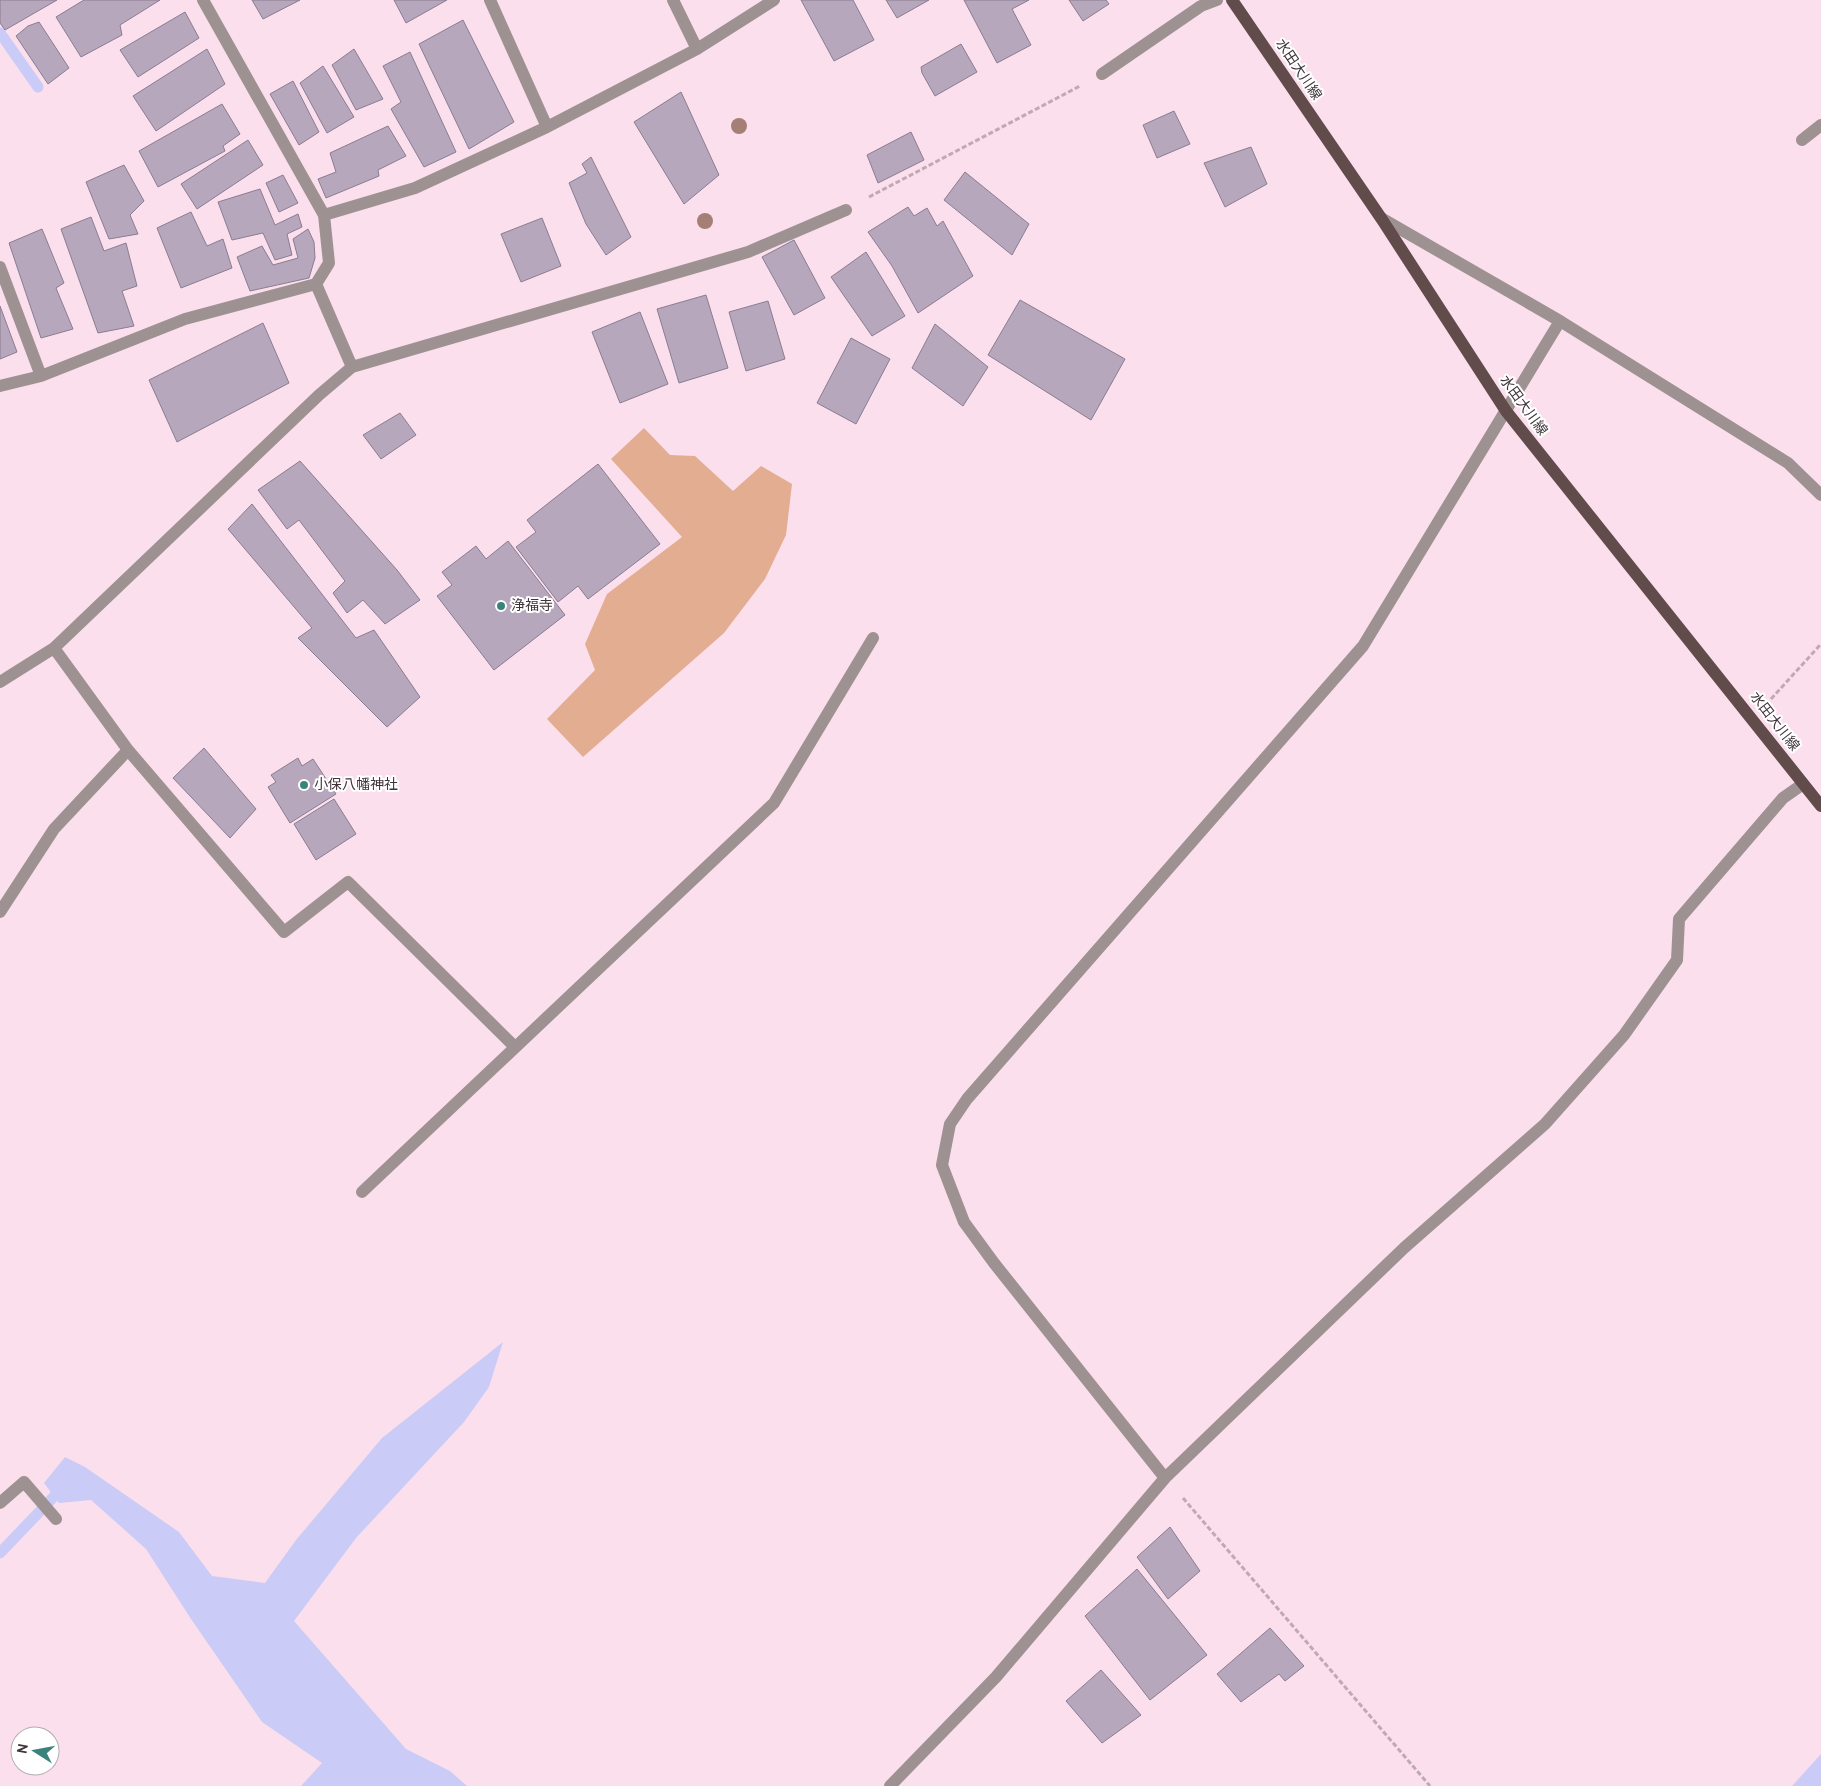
<svg xmlns="http://www.w3.org/2000/svg" width="1821" height="1786" font-family="Overpass,'Noto Sans JP',sans-serif">
<style>
.green{fill:#e2ad91}
.water{fill:#caccf7}
.lines{fill:none;stroke-linecap:round;stroke-linejoin:round}
.stream{stroke:#caccf7;stroke-width:11}
.building{fill:#b6a7bd;stroke:#8a7c91}
.path{stroke:#bfa9b4;stroke-width:3;stroke-dasharray:5 2.5;stroke-linecap:butt}
.minor{stroke:#9e9191;stroke-width:12}
.major{stroke:#614b4b;stroke-width:12}
.tree{fill:#a57f76}
.poi-dot{fill:#3b827d;stroke:#fff;stroke-width:2}
.labels{text-anchor:middle;dominant-baseline:central;stroke-width:4;stroke-linejoin:round;paint-order:stroke}
.street-label{font-size:14px;fill:#3e3439;stroke:#fff}
.poi-label{font-size:14px;fill:#3e3439;stroke:#fff;text-anchor:start}
</style>
<rect width="100%" height="100%" fill="#fbdfed"/>
<path class="green" d="M644,428l26,27 25,1 38,35 28,-25 31,18 -6,51 -21,44 -41,54 -141,124 -36,-38 48,-49 -10,-26 22,-50 75,-57 -71,-78z"/>
<path class="water" d="M503,1342l-14,45 -25,35 -108,116 -62,83 112,128 44,22 17,15h-166l21,-23 -60,-41 -71,-103 -45,-70 -55,-49 -32,3 -15,-20 21,-26 20,10 94,65 33,44 53,7 31,-43 86,-102z
M1821,1754v32h-29z"/>
<g class="lines">
<path class="stream" d="M0,33l38,54
M0,1553l64,-67"/>
</g>
<path class="building" d="M0,0h57l-52,30 -5,-7z
M84,0h76l-40,25 2,10 -41,22 -25,-40z
M252,0h48l-37,19z
M394,0h53l-41,23z
M801,0h52l21,40 -40,21z
M886,0h43l-32,18z
M964,0h65l-17,9 19,36 -34,18z
M1069,0h37l3,4 -26,17z
M185,12l14,26 -61,39 -18,-27z
M463,20l51,102 -45,27 -50,-105z
M39,22l30,46 -21,16 -32,-48 12,-10z
M961,44l16,28 -42,24 -13,-23 -1,-6z
M207,49l18,35 -69,47 -23,-35z
M354,49l29,50 -27,11 -24,-45z
M410,52l46,100 -32,15 -33,-58 10,-7 -18,-36z
M323,66l31,51 -27,16 -27,-50z
M293,81l26,51 -20,13 -29,-51z
M681,92l38,83 -35,29 -50,-82z
M222,104l18,30 -17,12 2,5 -67,36 -19,-36z
M1174,111l16,33 -33,14 -14,-33z
M388,126l18,30 -28,14 1,6 -53,22 -8,-19 18,-7 -6,-19z
M911,132l13,28 -46,23 -11,-28z
M248,140l15,25 -66,44 -16,-25z
M1251,147l16,37 -42,23 -21,-44z
M591,157l40,80 -25,18 -20,-31 -17,-41 18,-10 -5,-9z
M124,165l20,36 -14,14 8,19 -29,5 -23,-57z
M965,172l64,52 -17,31 -68,-55z
M283,175l15,28 -19,9 -13,-29z
M260,189l15,36 23,-11 4,13 -15,7 5,21 -17,5 -12,-27 -31,7 -14,-38z
M908,207l6,9 13,-8 10,18 6,-5 30,55 -55,37 -26,-47 -24,-34z
M191,212l16,34 16,-7 9,29 -51,20 -24,-60z
M91,217l13,34 22,-8 11,43 -15,5 12,35 -36,7 -37,-104z
M542,218l19,48 -40,16 -20,-48z
M42,229l22,54 -8,5 17,41 -32,9 -32,-95z
M308,229l6,13 1,16 -6,20 -59,13 -13,-34 25,-11 11,19 25,-7 -5,-19z
M794,240l31,58 -31,17 -32,-58z
M866,252l39,64 -33,20 -41,-59z
M706,295l22,73 -49,15 -22,-74z
M1020,300l105,59 -34,61 -103,-65z
M768,301l17,58 -39,12 -17,-59z
M0,306l17,46 -17,7z
M640,312l28,72 -48,19 -28,-71z
M263,323l26,60 -112,59 -28,-62z
M935,324l53,43 -25,39 -51,-38z
M851,338l39,21 -34,65 -39,-21z
M400,413l16,22 -35,24 -18,-24z
M300,461l97,109 23,30 -35,24 -22,-24 -16,13 -14,-20 12,-12 -46,-61 -12,9 -29,-39z
M598,464l62,80 -72,55 -10,-13 -20,16 -42,-55 20,-15 -9,-12z
M252,504l104,134 18,-8 46,67 -33,30 -89,-89 14,-10 -84,-99z
M508,541l57,74 -71,55 -57,-74 15,-11 -10,-13 34,-26 10,13z
M204,748l52,61 -26,29 -57,-60z
M298,758l4,8 11,-7 23,35 -46,29 -22,-36 8,-5 -5,-7z
M334,799l22,35 -40,26 -22,-36z
M1170,1527l30,44 -32,28 -31,-42z
M1137,1569l70,86 -57,45 -65,-84z
M1270,1628l34,38 -19,15 -6,-7 -38,28 -24,-28z
M1101,1670l40,45 -39,28 -36,-42z"/>
<g class="lines">
<path class="path" d="M869,197l211,-111
M1771,699l50,-55
M1183,1498l247,288"/>
<path class="minor" d="M490,0l57,127
M673,0l24,49
M1102,74l99,-68 16,-6
M1802,140l19,-15
M324,215l91,-27 132,-61 150,-78 77,-49
M1381,218l179,103 228,142 33,32
M0,267l41,109
M316,284l36,83
M0,386l41,-10 144,-57 131,-35 13,-21 -5,-48 -121,-215
M54,648l74,102 156,182 64,-50 167,165
M0,682l54,-34 265,-253 33,-28 396,-115 98,-42
M0,912l54,-83 74,-79
M362,1192l412,-389 99,-165
M1165,1478l-171,-215 -30,-41 -22,-57 8,-41 17,-25 396,-453 197,-325
M0,1503l24,-21 32,37
M890,1786l106,-109 169,-199 239,-230 141,-124 79,-89 53,-75 2,-41 104,-121 20,-14"/>
<path class="major" d="M1232,0l149,218 125,193 315,395"/>
</g>
<g class="tree">
<circle cx="739" cy="126" r="8"/>
<circle cx="705" cy="221" r="8"/>
</g>
<g class="poi-dot">
<circle cx="501" cy="606" r="5"/>
<circle cx="304" cy="785" r="5"/>
</g>
<g class="labels">
<g class="street-label">
<text transform="translate(1298 70) rotate(56)">水田大川線</text>
<text transform="translate(1523 406) rotate(54)">水田大川線</text>
<text transform="translate(1774 722) rotate(52)">水田大川線</text>
</g>
<g class="poi-label">
<text x="511" y="606">浄福寺</text>
<text x="314" y="785">小保八幡神社</text>
</g>
</g>
<g transform="translate(35 1751) rotate(281)"><circle r="24" fill="#ffffff" stroke="#b2aeb0"/>
<path d="M0-4L9 19L0 12L-9 19Z" fill="#3b827d"/>
<text y="-8" font-size="14" font-weight="bold" text-anchor="middle" fill="#3e3439">N</text>
</g>
</svg>
